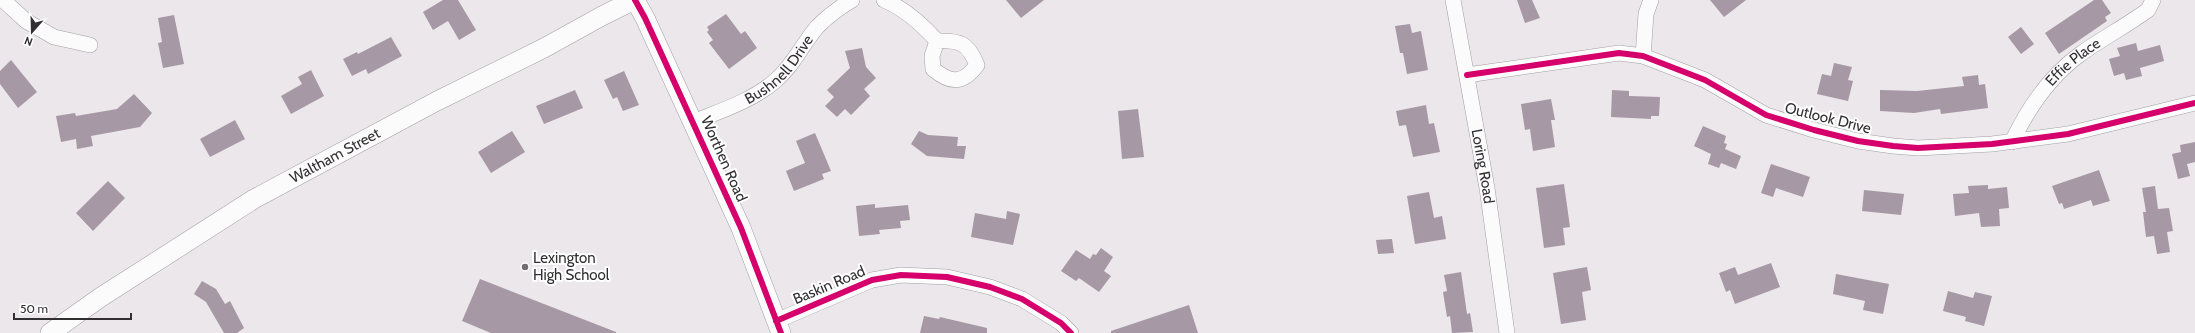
<svg xmlns="http://www.w3.org/2000/svg" width="2195" height="333" font-family="Cabin,sans-serif">
<style>
.building{fill:#a698a5}
.lines{fill:none;stroke-linecap:round;stroke-linejoin:round}
.minor-casing{stroke:#a2a0a2;stroke-width:16}
.major-casing{stroke:#a2a0a2;stroke-width:20}
.minor{stroke:#fcfbfc;stroke-width:15}
.major{stroke:#fcfbfc;stroke-width:19}
.cycleway-casing{stroke:#fff;stroke-width:8}
.cycleway{stroke:#d6006c;stroke-width:6}
.poi-dot{fill:#726f72;stroke:#fff;stroke-width:1.5}
.labels{text-anchor:middle;dominant-baseline:central;stroke-width:4;stroke-linejoin:round;paint-order:stroke}
.street-label{font-size:15px;fill:#312f31;stroke:#fff}
.poi-label{font-size:15px;fill:#312f31;stroke:#fff;text-anchor:start}
</style>
<rect width="100%" height="100%" fill="#ebe7ea"/>
<path class="building" d="M443,0h15l18,30 -17,10 -11,-19 -15,9 -10,-18z
M1006,0h38l-23,18z
M1517,0h15l8,18 -15,5z
M1710,0h36l-22,17z
M2094,0h8l9,13 -6,4 2,4 -48,33 -14,-21z
M726,14l15,20 4,-3 12,17 -28,21 -20,-26 4,-3 -6,-8 2,-2 -2,-3z
M174,15l10,49 -21,4 -5,-25 4,-1 -4,-24z
M1410,24l2,9 9,-2 7,39 -21,4 -4,-21h-3l-5,-27z
M2021,27l13,17 -13,10 -13,-17z
M391,37l11,19 -34,18 -2,-5 -14,7 -9,-17 14,-7 1,2z
M2136,43l2,8 22,-6 4,16 -24,7 2,8 -16,4 -2,-7 -10,3 -5,-17 11,-3 -3,-8z
M862,48l4,19 10,11 -12,11 6,7 -19,19 -6,-6 -8,8 -12,-11 9,-9 -7,-7 23,-22 -5,-17z
M11,60l26,32 -19,16 -18,-24v-13z
M1834,63l18,4 -4,13 5,1 -5,20 -31,-7 5,-20 9,2z
M311,70l13,26 -33,18 -10,-18 21,-12 -4,-7z
M624,71l15,34 -16,6 -6,-14 -4,2 -9,-19z
M1978,75l1,10 6,-1 3,24 -47,6 -1,-5 -26,4 -34,-2v-21l37,1 47,-5 -2,-9z
M575,90l8,18 -39,16 -8,-18z
M1612,90l17,1v5l31,1 -1,19h-8v3l-40,-2z
M134,94l18,19 -12,14 -49,9 2,10 -16,3 -1,-10 -15,3 -5,-26 19,-3 1,3 41,-7z
M1551,99l4,21h-4l4,27 -22,4 -3,-22 -5,1 -4,-26z
M1426,105l3,19 5,-1 6,29 -27,5 -7,-32 -7,1 -3,-15z
M1138,109l6,48 -22,2 -4,-48z
M235,120l10,19 -35,18 -10,-18z
M1703,126l23,10 -2,7 3,1 -2,5 16,7 -5,13 -15,-6 -2,5 -11,-4 3,-10 -17,-8z
M512,131l13,21 -34,21 -13,-21z
M919,131l9,4 30,2 -1,9h9l-2,13 -37,-3 -16,-12z
M815,133l16,38 -9,3 2,5 -30,12 -8,-20 19,-8 -9,-22z
M2195,142v20l-8,2 3,12 -12,3 -6,-25 9,-2 -1,-7z
M1771,164l39,13 -7,20 -27,-9 -3,9 -12,-4z
M2099,170l11,31 -17,5 -2,-6 -27,9 -2,-6 -3,1 -7,-18z
M108,181l17,17 -32,33 -17,-18z
M1564,184l6,43 -7,1 2,17 -21,3 -8,-60z
M1988,185v4l19,-2 2,21 -10,1 1,17 -19,1 -2,-14 -24,3 -2,-22 16,-1 -1,-7z
M2155,186l3,23 11,-1 4,23 -6,1 3,20 -13,2 -3,-18 -8,1 -3,-25h3l-4,-24z
M1864,190l40,4 -3,21 -39,-4z
M1429,192l5,26 8,-2 4,23 -31,5 -8,-48z
M875,204v4l33,-3 2,15 -10,1 1,7 -22,2 1,4 -21,2 -3,-30z
M1007,211l13,3 -7,31 -42,-8 4,-24 31,6z
M1392,239l2,14 -16,1 -2,-14z
M1101,248l12,9 -9,14 7,5 -12,16 -20,-14 -3,3 -15,-10 15,-21 14,9 3,-5 3,1z
M1771,263l9,24 -45,17 -5,-14 -4,2 -7,-19 16,-6 3,8z
M1587,267l4,23 -9,2 4,28 -25,4 -8,-51z
M1461,272l6,42 3,-1 3,19 -21,1 -2,-17 -3,1 -4,-25 4,-1 -3,-16z
M1836,274l53,10 -6,30 -20,-4 2,-9 -32,-7z
M480,279l136,53v1h-125l-29,-12z
M202,281l14,8 9,15 5,-3 14,27 -7,5h-13l-18,-31 -12,-8z
M1948,291l25,7 2,-6 17,4 -8,30 -19,-5 1,-4 -23,-6z
M1189,305l9,28h-87v-2z
M924,316l15,3 1,-2 47,11v5h-67z"/>
<g class="lines">
<defs>
<g id="minor">
<path d="M3,0l23,21 28,16 36,8"/>
<path d="M884,0c21,9 38,24 53,41l-5,15 1,13c18,15 30,15 44,-4 -9,-22 -17,-25 -40,-24"/>
<path id="s1" d="M1453,0l34,188 20,145"/>
<path d="M1643,56l3,-42 5,-14"/>
<path d="M1467,75l152,-22 24,3 62,24 61,35 48,15 44,11 35,5 25,2 74,-4 76,-10 127,-31"/>
<path id="s2" d="M693,122c27,-11 59,-21 82,-41 20,-17 27,-37 43,-55 10,-10 22,-19 34,-26"/>
<path id="s3" d="M2012,142c16,-34 36,-64 67,-87 22,-16 47,-29 69,-45l5,-10"/>
<path d="M776,321l96,-41 29,-5 46,2 43,10 32,12 39,24 10,10"/>
</g>
<g id="major">
<path d="M635,0l10,18 96,210 40,105"/>
<path id="s4" d="M50,333l51,-36 153,-98 183,-98 107,-53 58,-32 32,-16"/>
</g>
</defs>
<use href="#minor" class="minor-casing"/>
<use href="#major" class="major-casing"/>
<use href="#minor" class="minor"/>
<use href="#major" class="major"/>
<defs>
<path id="cycleway" d="M635,0l10,18 96,210 40,105
M1467,75l152,-22 24,3 62,24 61,35 48,15 44,11 35,5 25,2 74,-4 76,-10 127,-31
M776,321l96,-41 29,-5 46,2 43,10 32,12 39,24 10,10"/>
</defs>
<use href="#cycleway" class="cycleway-casing"/>
<use href="#cycleway" class="cycleway"/>
</g>
<circle class="poi-dot" cx="525" cy="267" r="4"/>
<g class="labels">
<g class="street-label">
<text stroke="none"><textPath href="#s3" startOffset="102">Effie Place</textPath></text>
<text stroke="none"><textPath href="#s2" startOffset="103">Bushnell Drive</textPath></text>
<text transform="translate(1828 118) rotate(14)">Outlook Drive</text>
<text stroke="none"><textPath href="#s4" startOffset="336">Waltham Street</textPath></text>
<text transform="translate(724 159) rotate(66)">Worthen Road</text>
<text stroke="none"><textPath href="#s1" startOffset="169">Loring Road</textPath></text>
<text transform="translate(829 285) rotate(-23)">Baskin Road</text>
</g>
<g class="poi-label">
<text x="533" y="258">Lexington<tspan x="533" dy="17">High School</tspan></text>
</g>
</g>
<g transform="translate(32 32) rotate(200)" stroke="#ffffff" stroke-width="3" paint-order="stroke">
<path d="M0-3L7 15L0 10L-7 15Z" fill="#312f31"/>
<text y="-6" font-size="11" font-weight="bold" text-anchor="middle" fill="#312f31">N</text>
</g>
<path d="M14 313v6h117v-6" fill="none" stroke="#312f31" stroke-width="2"/>
<text x="20" y="313" font-size="12" fill="#312f31" stroke="#ffffff" stroke-width="3" paint-order="stroke">50 m</text>
</svg>
